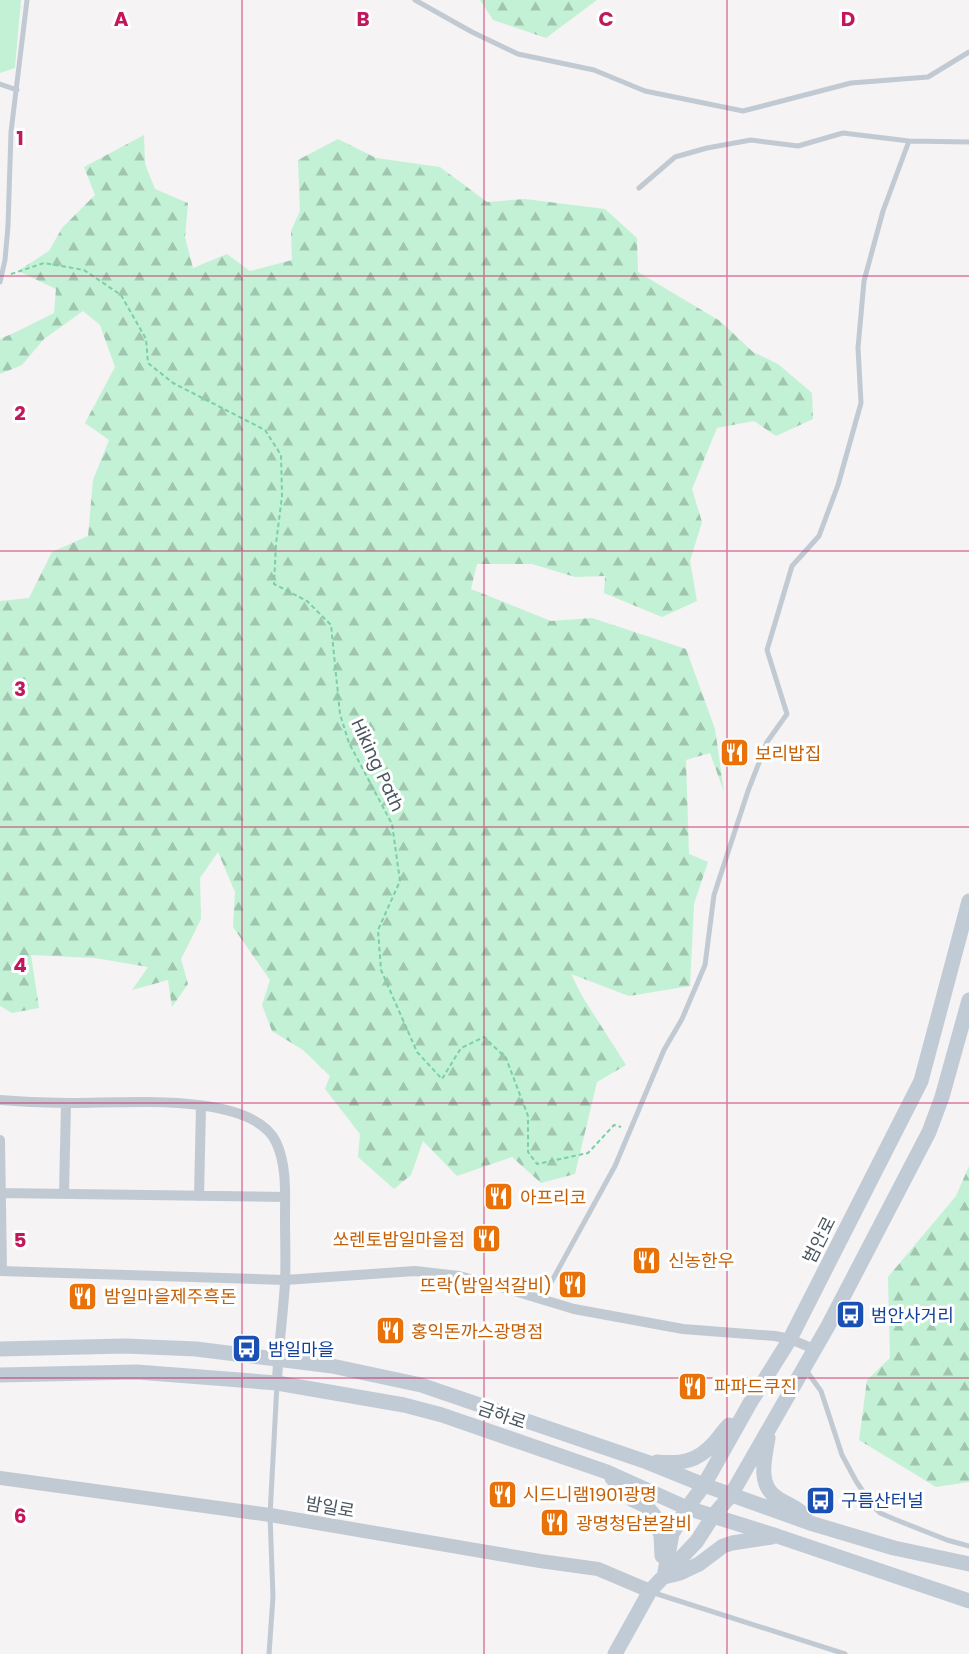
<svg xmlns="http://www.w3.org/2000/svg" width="969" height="1654" font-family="Poppins,'Noto Sans KR',sans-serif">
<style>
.forest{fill:url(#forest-firs)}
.park{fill:#c3f1d5}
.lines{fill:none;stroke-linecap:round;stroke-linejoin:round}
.path{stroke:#7ad0a6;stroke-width:2;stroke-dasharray:4.5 3;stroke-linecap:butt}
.service{stroke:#c1cad2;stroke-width:5}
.minor{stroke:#c1cad2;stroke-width:10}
.tertiary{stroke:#c1cad2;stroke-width:14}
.secondary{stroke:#c1cbd6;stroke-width:15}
.grid{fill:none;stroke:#c2185b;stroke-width:1.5;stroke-opacity:0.55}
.labels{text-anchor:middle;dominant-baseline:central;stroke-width:6;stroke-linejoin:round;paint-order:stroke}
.food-label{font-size:18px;fill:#c56008;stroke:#fff;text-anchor:start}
.street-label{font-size:18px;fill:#4a5661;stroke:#fff}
.transit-label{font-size:18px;fill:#164399;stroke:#fff;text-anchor:start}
.grid-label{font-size:20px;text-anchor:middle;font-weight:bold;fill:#c2185b;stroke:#fff;stroke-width:6;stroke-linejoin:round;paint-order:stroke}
</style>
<defs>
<pattern id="forest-firs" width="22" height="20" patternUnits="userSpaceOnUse" patternTransform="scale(1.5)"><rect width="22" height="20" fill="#c3f1d5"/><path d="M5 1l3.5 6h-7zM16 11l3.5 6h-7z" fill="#a0c6b0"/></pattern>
</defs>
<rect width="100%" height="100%" fill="#f5f3f3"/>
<path class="forest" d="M480,0h117l-51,38 -53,-18z
M144,135l1,29 10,25 33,14 -3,34 8,31 34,-14 23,17 42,-11 -1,-29 9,-20 -2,-51 40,-21 38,19 64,9 47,35 38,-3 80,10 32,29 1,34 82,49 33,31 25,12 34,29 1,26 -37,17 -22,-15 -37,7 -25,61 10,33 -12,39 7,40 -35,16 -58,-24 1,-17 -30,1 -43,-13h-55l-6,25 80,32 41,-3 94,31 29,80 9,63 -14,-39 -24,7 3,94 19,8 -14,42 -4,82 -61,10 -58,-22 11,22 44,69 -29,17 -22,92 -34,9 -29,-26 -55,19 -34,-35 -12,34 -17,14 -36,-32 2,-23 -35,-45 5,-13 -27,-26 -31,-19 -10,-26 8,-25 -37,-53 2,-35 -17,-40 -18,26 1,41 -20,40 7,25 -16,23 -4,-27 -36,10 16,-23 -53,-9 -64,-3 8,53 -27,5 -12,-7v-405l29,-3 23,-46 36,-16 5,-56 16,-40 -24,-17 30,-56 -15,-42 -17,-14 -39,28 -22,26 -22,9v-35l16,-7 38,-19 2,-24 -38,-18 31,-20 13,-23 33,-33 -11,-28z
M969,1166v316l-33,5 -77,-47 8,-60 23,-22 -2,-81 68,-81z"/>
<path class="park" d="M0,0h21l-6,68 -15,5z"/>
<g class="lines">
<path class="path" d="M11,274l33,-11 40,7 37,25 25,44 2,24 25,20 92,47 16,25 1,41 -6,48 -2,40 33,17 24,24 9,89 9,29 43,81 8,57 -22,49 3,40 36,82 25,27 19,-31 23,-11 22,21 22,58v36l9,12 51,-11 26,-28 7,2"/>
<path class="service" d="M415,0l57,32 46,22 76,16 51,21 98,20 108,-28 77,-6 41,-25
M0,84l17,6
M639,188l36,-31 32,-9 44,-8 47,6 45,-13 66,8 60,1
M0,282l5,-22 3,-34 3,-94 16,-132
M542,1299l73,-133 49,-116 18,-31 23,-54 9,-70 34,-104 19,-49 20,-28 -20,-64 25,-84 27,-30 19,-51 23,-82 -3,-55 6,-67 19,-70 26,-70
M805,1369l16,22 21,64 14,26 16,24 8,8 14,6 53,21 22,6
M651,1592l194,62
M269,1654l4,-57 -3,-82 7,-131"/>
<path class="minor" d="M0,1100c23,2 46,3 68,3 49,1 183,-13 208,39 11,23 9,52 9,77 0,21 1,42 0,64 -2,33 -7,66 -8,100
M0,1140l2,130
M0,1193l285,4
M64,1194l2,-91
M199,1196l2,-90
M0,1271l285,9 130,-9 44,5 42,11 73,22 109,20 92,7 15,3 24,10"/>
<path class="tertiary" d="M0,1478l270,37 270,46 58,8 52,22"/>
<path class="secondary" d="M0,1349l125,-3 71,3 136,17 89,19 226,77 57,23 106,38 84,25 75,16
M0,1375l137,-3 140,11 127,22 38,10 165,57 80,36 90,28 192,65
M768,1438c-3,19 -11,46 8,59 11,8 20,9 29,19
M657,1462c24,2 40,0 57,-19 5,-6 10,-13 15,-18
M612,1478l21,22 13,6 8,9 7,21 1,20
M664,1577l8,-43 15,-26 17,-23 46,-82 40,-64 131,-258 48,-180
M664,1577l16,-4 19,-9 24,-18 9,-3 40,-6
M615,1654l35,-63 47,-50 16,-25 18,-21 97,-169 101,-194 13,-35 27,-97"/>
</g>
<path class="grid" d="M242,0v1654M484,0v1654M727,0v1654M0,276h969M0,551h969M0,827h969M0,1103h969M0,1378h969"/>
<defs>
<symbol id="restaurant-square" viewBox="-11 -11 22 22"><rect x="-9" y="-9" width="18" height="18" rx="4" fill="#e8710a" stroke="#fff"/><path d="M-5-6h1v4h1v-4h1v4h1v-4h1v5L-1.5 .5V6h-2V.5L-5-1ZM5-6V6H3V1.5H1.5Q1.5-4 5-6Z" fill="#fff"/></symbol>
<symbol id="bus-square" viewBox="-11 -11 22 22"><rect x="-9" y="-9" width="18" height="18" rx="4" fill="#1a4fb4" stroke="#fff"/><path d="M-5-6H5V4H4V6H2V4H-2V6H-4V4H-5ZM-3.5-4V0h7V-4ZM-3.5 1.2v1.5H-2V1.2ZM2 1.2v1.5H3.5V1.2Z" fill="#fff"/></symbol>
</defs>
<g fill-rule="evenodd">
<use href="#restaurant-square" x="718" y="736" width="33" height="33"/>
<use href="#restaurant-square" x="482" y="1180" width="33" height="33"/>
<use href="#restaurant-square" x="470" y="1222" width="33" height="33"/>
<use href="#restaurant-square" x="630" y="1244" width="33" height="33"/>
<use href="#restaurant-square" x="556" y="1268" width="33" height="33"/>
<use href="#restaurant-square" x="66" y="1280" width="33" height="33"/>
<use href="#bus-square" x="834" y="1298" width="33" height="33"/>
<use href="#restaurant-square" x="374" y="1314" width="33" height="33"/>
<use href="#bus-square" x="230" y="1332" width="33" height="33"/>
<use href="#restaurant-square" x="676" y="1370" width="33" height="33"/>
<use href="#restaurant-square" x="486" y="1478" width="33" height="33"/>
<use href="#bus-square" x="804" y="1484" width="33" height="33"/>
<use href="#restaurant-square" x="538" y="1506" width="33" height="33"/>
</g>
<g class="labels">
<g class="food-label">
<text x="755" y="753">보리밥집</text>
<text x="520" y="1197">아프리코</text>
<text x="465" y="1239" text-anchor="end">쏘렌토밤일마을점</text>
<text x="668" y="1260">신농한우</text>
<text x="552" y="1285" text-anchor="end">뜨락(밤일석갈비)</text>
<text x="104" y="1296">밤일마을제주흑돈</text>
<text x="411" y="1331">홍익돈까스광명점</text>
<text x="714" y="1386">파파드쿠진</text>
<text x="523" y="1494">시드니램1901광명</text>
<text x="576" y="1523">광명청담본갈비</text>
</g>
<g class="street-label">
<text transform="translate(378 765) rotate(65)">Hiking Path</text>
<text transform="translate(819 1240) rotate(-63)">범안로</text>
<text transform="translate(502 1415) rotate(19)">금하로</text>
<text transform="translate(330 1507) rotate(10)">밤일로</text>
</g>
<g class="transit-label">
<text x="871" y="1315">범안사거리</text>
<text x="268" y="1349">밤일마을</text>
<text x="841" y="1500">구름산터널</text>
</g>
</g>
<g class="grid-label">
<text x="121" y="26">A</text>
<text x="363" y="26">B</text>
<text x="606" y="26">C</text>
<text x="848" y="26">D</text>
<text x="20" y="145">1</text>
<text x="20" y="420">2</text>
<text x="20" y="696">3</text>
<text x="20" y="972">4</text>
<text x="20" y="1247">5</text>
<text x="20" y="1523">6</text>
</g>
</svg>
